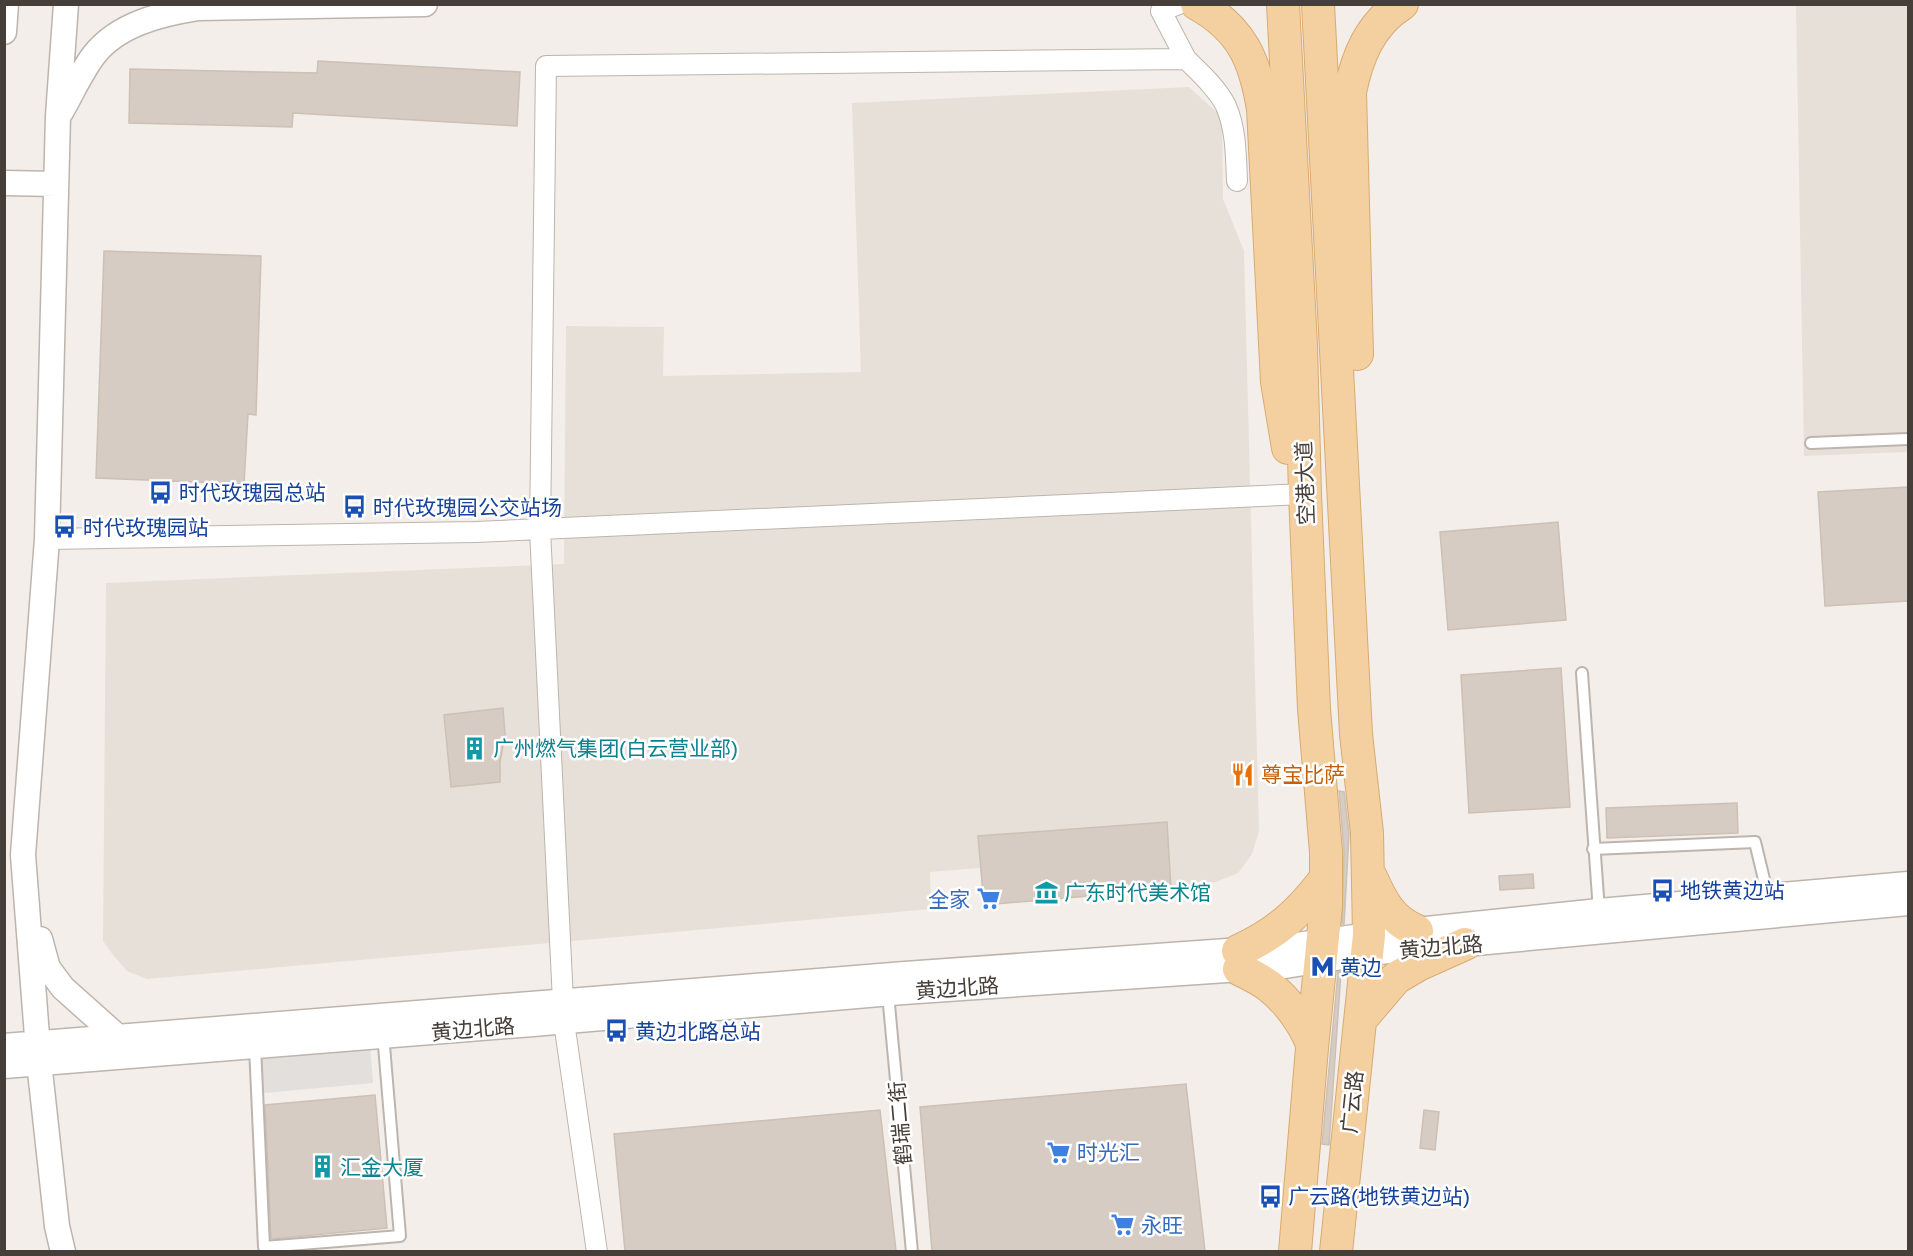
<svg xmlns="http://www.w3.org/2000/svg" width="1913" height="1256" font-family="Arial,'Noto Sans SC',sans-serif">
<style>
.residential{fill:#e6e0d8}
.parking{fill:#e2dfdd}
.building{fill:#d6ccc3;stroke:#cdc0b4;stroke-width:1.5}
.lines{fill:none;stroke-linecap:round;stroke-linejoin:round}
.service-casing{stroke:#bdb5ad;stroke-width:14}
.minor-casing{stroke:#bdb5ad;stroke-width:22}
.tertiary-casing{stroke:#bdb5ad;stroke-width:27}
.primary-casing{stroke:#d7ab72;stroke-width:34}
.service{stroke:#fff;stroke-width:10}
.minor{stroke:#fff;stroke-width:20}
.tertiary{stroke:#fff;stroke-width:24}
.primary{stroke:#f4d0a1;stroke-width:32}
.labels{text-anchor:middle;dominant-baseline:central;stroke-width:5;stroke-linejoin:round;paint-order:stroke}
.street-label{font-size:21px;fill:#463e38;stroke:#fff}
.transit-label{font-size:21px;fill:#164399;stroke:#fff;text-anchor:start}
.culture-label{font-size:21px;fill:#0d838f;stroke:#fff;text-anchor:start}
.food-label{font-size:21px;fill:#c56008;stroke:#fff;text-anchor:start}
.shop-label{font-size:21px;fill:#366cbe;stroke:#fff;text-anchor:start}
</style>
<rect width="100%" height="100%" fill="#f3eee9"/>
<path class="residential" d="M1796,5h112v447l-104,4z
M1189,87l33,30 1,82 21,52 15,580 -7,23 -14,19 -22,9 -45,7 -187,16 -4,-37 -50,4 1,37 -784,70 -20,-8 -14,-16 -10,-14 3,-358 458,-19 2,-238 98,1 -1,49 198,-4 -9,-269z"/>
<path class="parking" d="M370,1047l3,36 -119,11 -3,-36z"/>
<path class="building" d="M318,61l202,11 -3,54 -224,-13 -1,14 -163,-4 1,-54 187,4z
M104,251l157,5 -5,159 -8,-1 -4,70 -148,-6z
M1908,487v114l-83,5 -7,-114z
M1558,522l8,98 -118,10 -8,-98z
M1561,668l9,139 -101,6 -8,-138z
M503,708l2,27 -5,27v20l-49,5 -7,-72z
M1339,791l5,1 5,42 -5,90h-2l2,-72z
M1737,803l1,30 -131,5 -1,-30z
M1167,822l4,67 -187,16 -6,-69z
M1533,874l1,14 -34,2 -1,-14z
M1338,972h3l-12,173 -7,-1z
M1186,1084l19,167h-273l-12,-144z
M375,1095l12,133 -116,11 -6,-134z
M880,1110l16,141h-271l-11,-117z
M1424,1110l15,2 -4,38 -15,-2z"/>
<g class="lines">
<defs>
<path id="service" d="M1811,443l97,-4
M1582,673l17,238
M1593,849l162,-7 13,54
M888,994l24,258
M255,1046l9,201 136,-11 -17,-202"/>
<path id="minor" d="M1179,4l-18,7 25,48
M47,539l429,-7 829,-38
M597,1252l-33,-230 -24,-492 6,-464 640,-7c14,14 31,29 40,47 10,23 10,50 11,75"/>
<path id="tertiary" d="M4,32l2,-28
M61,112c11,-19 20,-40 33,-57 24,-31 67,-41 104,-47l227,-4
M4,183l52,1
M40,939l8,29 15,20 55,49
M4,1046l901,-72 377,-27 87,-12 230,-24 309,-27
M4,1066l529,-42 370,-32 382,-26 83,-13 540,-50
M63,1252l-6,-26 -18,-164 -16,-207 24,-316 11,-423 8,-112"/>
<path id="primary" d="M1197,4c45,25 58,56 66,105l14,273 11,66
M1283,4l18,341 4,149 9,215 12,143v54l-14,142 -17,204
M1318,4l38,730 11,99 2,102 -33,317
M1357,354l-7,-262c7,-35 20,-68 52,-88
M1371,877c11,25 20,43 46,54
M1238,951c40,-18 62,-39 88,-73
M1239,969c10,5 21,10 30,17 18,14 35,37 43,58
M1361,1019l35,-41 22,-13 47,-21"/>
</defs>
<use href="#service" class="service-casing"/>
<use href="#minor" class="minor-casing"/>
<use href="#tertiary" class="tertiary-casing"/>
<use href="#primary" class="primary-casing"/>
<use href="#service" class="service"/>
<use href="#minor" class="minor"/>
<use href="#tertiary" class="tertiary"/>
<use href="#primary" class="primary"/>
</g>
<defs>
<symbol id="bus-bare" viewBox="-9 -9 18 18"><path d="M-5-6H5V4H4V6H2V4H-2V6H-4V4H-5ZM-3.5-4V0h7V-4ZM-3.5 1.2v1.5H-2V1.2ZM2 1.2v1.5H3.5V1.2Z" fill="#1a4fb4" stroke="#fff" stroke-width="2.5" paint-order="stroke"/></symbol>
<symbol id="building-bare" viewBox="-9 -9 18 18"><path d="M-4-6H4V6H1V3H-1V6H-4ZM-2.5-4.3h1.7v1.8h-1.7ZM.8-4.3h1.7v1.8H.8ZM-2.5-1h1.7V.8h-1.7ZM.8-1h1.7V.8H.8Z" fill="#0f9aa8" stroke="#fff" stroke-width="2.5" paint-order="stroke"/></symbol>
<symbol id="restaurant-bare" viewBox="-9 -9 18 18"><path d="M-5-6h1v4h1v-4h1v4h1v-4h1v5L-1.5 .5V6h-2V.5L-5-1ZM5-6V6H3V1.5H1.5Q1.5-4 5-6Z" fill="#e8710a" stroke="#fff" stroke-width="2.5" paint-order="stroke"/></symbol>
<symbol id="museum-bare" viewBox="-9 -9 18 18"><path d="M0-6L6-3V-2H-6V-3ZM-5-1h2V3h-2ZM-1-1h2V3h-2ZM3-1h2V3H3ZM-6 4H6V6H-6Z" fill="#0f9aa8" stroke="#fff" stroke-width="2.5" paint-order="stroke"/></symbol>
<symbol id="supermarket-bare" viewBox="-9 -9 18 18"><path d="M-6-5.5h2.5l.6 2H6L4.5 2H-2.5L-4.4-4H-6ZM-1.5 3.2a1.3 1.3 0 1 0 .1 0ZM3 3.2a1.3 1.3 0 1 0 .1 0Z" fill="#3f7fe0" stroke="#fff" stroke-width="2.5" paint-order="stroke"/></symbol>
<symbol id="metro-bare" viewBox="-9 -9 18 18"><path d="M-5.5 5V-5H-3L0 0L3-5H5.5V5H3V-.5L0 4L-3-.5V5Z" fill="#1a4fb4" stroke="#fff" stroke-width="2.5" paint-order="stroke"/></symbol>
</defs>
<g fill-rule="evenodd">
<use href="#bus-bare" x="144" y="476" width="33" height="33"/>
<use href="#bus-bare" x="338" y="490" width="33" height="33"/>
<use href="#bus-bare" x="48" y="510" width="33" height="33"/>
<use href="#building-bare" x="458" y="732" width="33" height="33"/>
<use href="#restaurant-bare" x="1226" y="758" width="33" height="33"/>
<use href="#bus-bare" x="1646" y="874" width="33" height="33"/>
<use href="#museum-bare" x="1030" y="876" width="33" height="33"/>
<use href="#supermarket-bare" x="972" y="882" width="33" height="33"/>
<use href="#metro-bare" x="1306" y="950" width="33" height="33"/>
<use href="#bus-bare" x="600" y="1014" width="33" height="33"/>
<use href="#supermarket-bare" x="1042" y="1136" width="33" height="33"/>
<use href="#building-bare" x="306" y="1150" width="33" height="33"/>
<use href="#bus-bare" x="1254" y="1180" width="33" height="33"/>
<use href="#supermarket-bare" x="1106" y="1208" width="33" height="33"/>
</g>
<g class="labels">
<g class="street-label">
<text transform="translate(1305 483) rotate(-92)">空港大道</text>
<text transform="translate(1441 947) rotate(-5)">黄边北路</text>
<text transform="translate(957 988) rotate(-4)">黄边北路</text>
<text transform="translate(473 1029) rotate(-5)">黄边北路</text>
<text transform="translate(1352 1102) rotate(-84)">广云路</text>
<text transform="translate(900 1123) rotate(-95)">鹤瑞二街</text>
</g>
<g class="transit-label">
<text x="179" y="492">时代玫瑰园总站</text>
<text x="373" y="507">时代玫瑰园公交站场</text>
<text x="83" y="527">时代玫瑰园站</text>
<text x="1680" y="890">地铁黄边站</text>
<text x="1340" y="967">黄边</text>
<text x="635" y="1031">黄边北路总站</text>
<text x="1288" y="1196">广云路(地铁黄边站)</text>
</g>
<g class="culture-label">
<text x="493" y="748">广州燃气集团(白云营业部)</text>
<text x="1064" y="892">广东时代美术馆</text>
<text x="340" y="1167">汇金大厦</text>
</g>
<g class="food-label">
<text x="1261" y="774">尊宝比萨</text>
</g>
<g class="shop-label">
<text x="970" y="899" text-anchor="end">全家</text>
<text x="1077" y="1152">时光汇</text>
<text x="1141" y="1225">永旺</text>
</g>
</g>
<rect width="1913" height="1256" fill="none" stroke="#463e38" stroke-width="12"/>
</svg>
